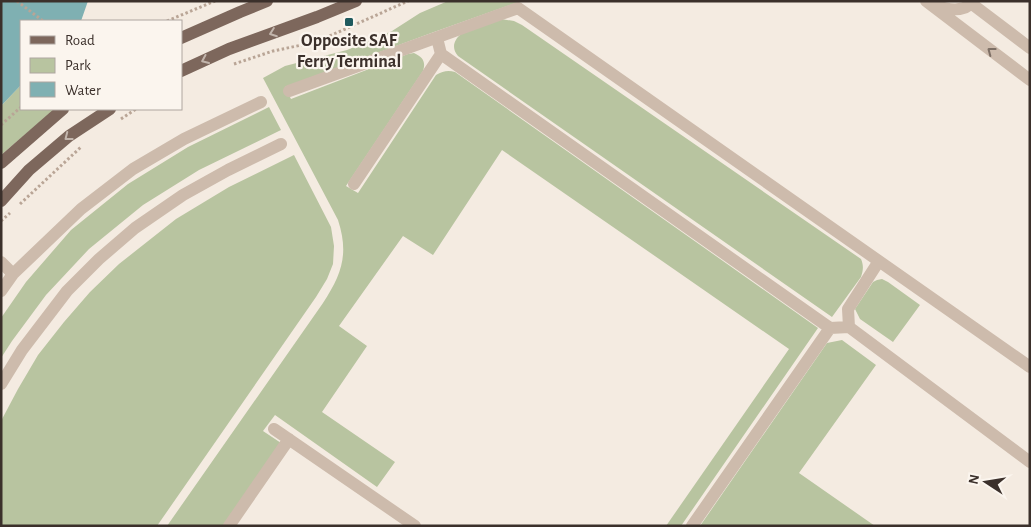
<svg xmlns="http://www.w3.org/2000/svg" width="1031" height="527" font-family="'Alegreya Sans',sans-serif">
<style>
.green{fill:#b8c4a0}
.water{fill:#7fb0b2}
.lines{fill:none;stroke-linecap:round;stroke-linejoin:round}
.path{stroke:#b9a596;stroke-width:3;stroke-dasharray:2.5 2.5;stroke-linecap:butt}
.minor{stroke:#cdbbac;stroke-width:12}
.major{stroke:#7d675c;stroke-width:12}
.oneway{stroke:#c2b5ac}
.oneway2{stroke:#7d6f65}
.poi-dot{fill:#1f5a5e;stroke:#fbf5ee;stroke-width:2}
.labels{text-anchor:middle;dominant-baseline:central;stroke-width:4.5;stroke-linejoin:round;paint-order:stroke}
.poi-label{font-size:18px;font-weight:bold;fill:#3b302b;stroke:#fbf5ee}
</style>
<rect width="100%" height="100%" fill="#f4ebe1"/>
<path class="green" d="M448,1h76l-8,2 -82,29 -149,55 6,12 117,-45 6,-1c9,4 12,9 9,18l-77,115 12,7 78,-118c7,-4 12,-5 19,-3l363,256 -137,198h-15l123,-177 -287,-199 -69,105 -30,-19 -64,90 28,20 -45,66 73,50 -18,25 -102,-72 -12,16 18,12 -58,83h-56l156,-223c19,-29 26,-49 15,-83l-75,-142 22,-12 62,-16 45,-19 28,-18z
M501,19l13,2 8,4 339,234c3,7 2,12 0,18l-29,40 -374,-261c-7,-8 -4,-16 3,-22z
M21,85v24h34l-54,46v-49z
M269,107l12,23 -82,40 -56,35 -54,44 -43,46 -34,46 -11,17v-40l25,-36 45,-52 57,-46 60,-37z
M294,155l37,72 3,19 -1,18 -6,15 -11,18 -159,229h-156v-105l17,-32 20,-34 26,-33 26,-30 29,-28 57,-45 53,-32z
M882,279l6,3 32,23 -27,37 -33,-23 -5,-10 18,-27 4,-2z
M842,340l34,25 -77,108 76,53h-175l127,-183z"/>
<path class="water" d="M1,1h87l-7,20h-60v64l-20,21z"/>
<g class="lines">
<path class="path" d="M17,1l26,20
M167,21l48,-20
M234,64l39,-13 43,-9 92,-41
M121,119l15,-10
M1,125l20,-18
M20,204l61,-57
M1,221l9,-8"/>
<path class="minor" d="M926,1l104,79
M972,4l58,44
M935,5c12,5 29,8 39,-4
M437,38l4,16 389,274 -138,198
M289,91l229,-83 512,359
M354,184l87,-130
M1,262l12,12
M1,291l12,-17 68,-65 52,-40 51,-30 77,-37
M849,327l181,135
M830,328l19,-1 -1,-18 31,-48
M1,384l21,-34 45,-59 32,-32 36,-31 48,-33 45,-25 53,-26
M274,429l141,97
M229,526l60,-87"/>
<path class="major" d="M181,38l59,-26 27,-11
M181,71l48,-22 88,-32 39,-16
M1,163l62,-54
M1,201l28,-31 40,-34 41,-27"/>
</g>
<defs><path id="oneway-chevron" d="M-2-3.5L2.5 0L-2 3.5" fill="none" stroke-width="1.6" stroke-linecap="round" stroke-linejoin="round" transform="scale(1.25)"/></defs>
<g class="oneway">
<use href="#oneway-chevron" transform="translate(273 33) rotate(160)"/>
<use href="#oneway-chevron" transform="translate(205 60) rotate(156)"/>
<use href="#oneway-chevron" transform="translate(68 137) rotate(142)"/>
</g>
<use class="oneway2" href="#oneway-chevron" transform="translate(991 51) rotate(-143)"/>
<rect class="poi-dot" x="344" y="17" width="10" height="10" rx="2.5"/>
<g class="labels">
<g class="poi-label">
<text x="349" y="41">Opposite SAF<tspan x="349" dy="21">Ferry Terminal</tspan></text>
</g>
</g>
<rect width="1031" height="527" fill="none" stroke="#3b302b" stroke-width="5"/>
<rect x="20" y="20" width="162" height="90" fill="#fbf5ee" stroke="#aea6a0"/>
<rect x="30" y="36" width="25" height="8" fill="#7d675c" stroke="#aea6a0"/>
<text x="65" y="45" font-size="15" fill="#3b302b">Road</text>
<rect x="30" y="58" width="25" height="15" fill="#b8c4a0" stroke="#aea6a0"/>
<text x="65" y="70" font-size="15" fill="#3b302b">Park</text>
<rect x="30" y="82" width="25" height="15" fill="#7fb0b2" stroke="#aea6a0"/>
<text x="65" y="95" font-size="15" fill="#3b302b">Water</text>
<g transform="translate(986 482) rotate(282)" stroke="#fbf5ee" stroke-width="4" paint-order="stroke">
<path d="M0-4L9 19L0 12L-9 19Z" fill="#3b302b"/>
<text y="-8" font-size="14" font-weight="bold" text-anchor="middle" fill="#3b302b">N</text>
</g>
</svg>
